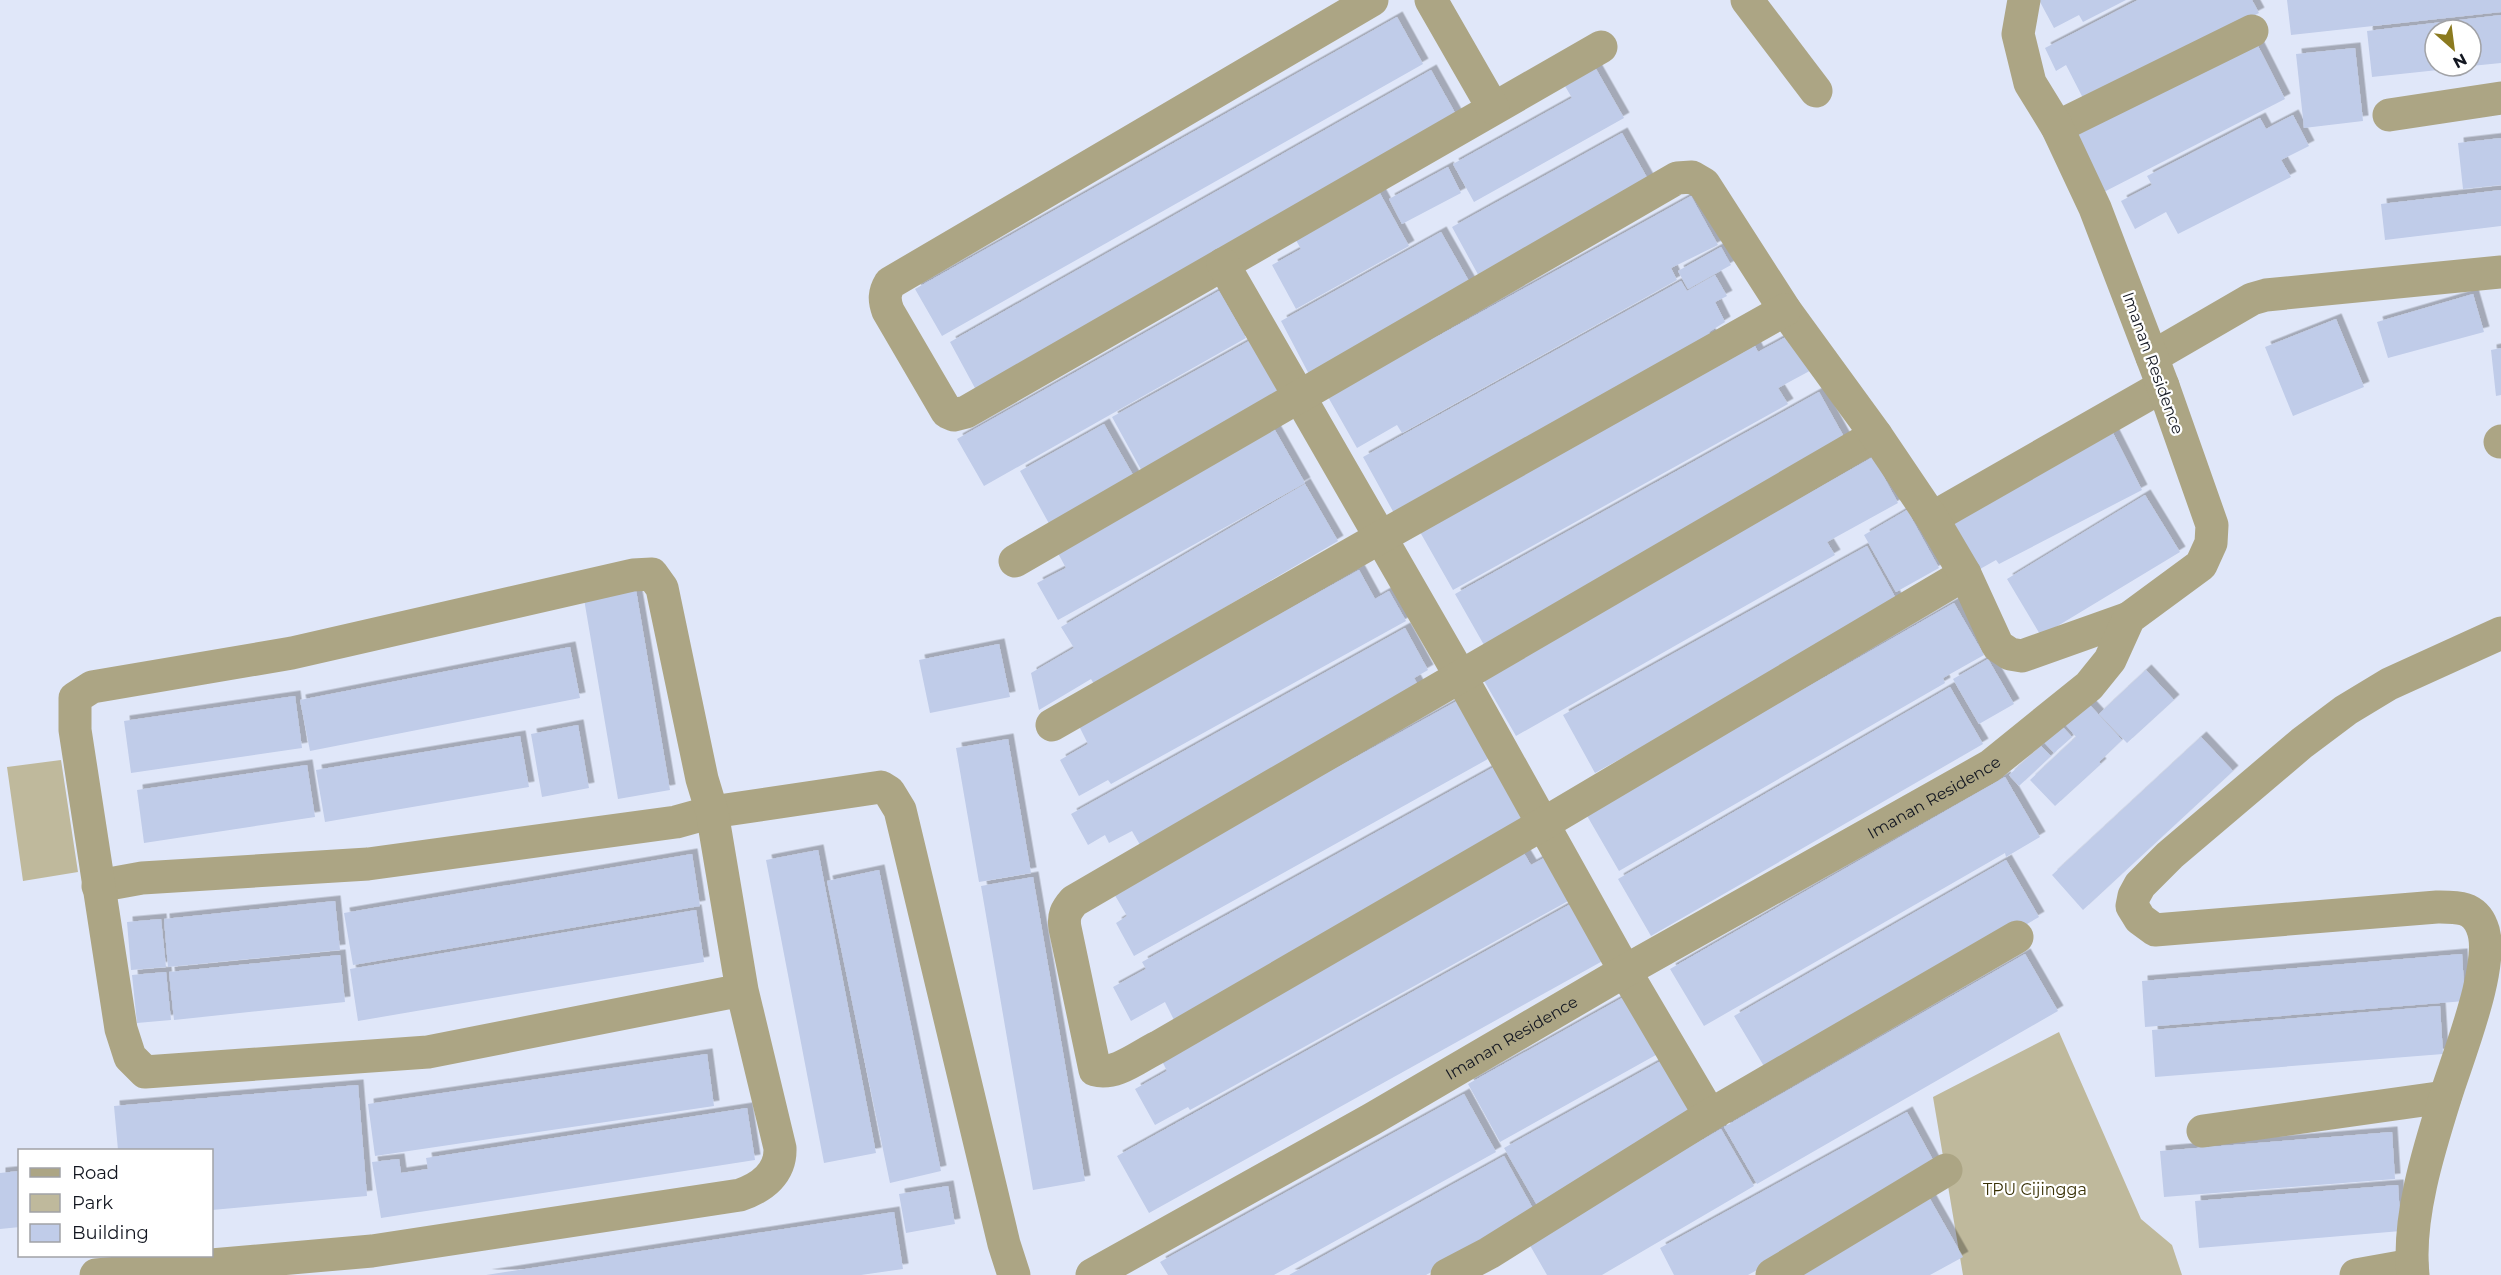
<svg xmlns="http://www.w3.org/2000/svg" width="2501" height="1275" font-family="Montserrat,sans-serif">
<style>
.green{fill:#bfb99c}
.building{fill:#c0cce9;filter:url(#shadow)}
.lines{fill:none;stroke-linecap:round;stroke-linejoin:round}
.street{stroke:#aca584;stroke-width:33}
.labels{text-anchor:middle;dominant-baseline:central;stroke-width:4.5;stroke-linejoin:round;paint-order:stroke}
.street-label{font-size:16px;fill:#131721;stroke:#fff}
.park-label{font-size:16px;fill:#393106;stroke:#fff}
</style>
<defs>
<filter id="shadow"><feDropShadow dx="5.5" dy="-5.5" stdDeviation="0" flood-color="#0004"/></filter>
</defs>
<rect width="100%" height="100%" fill="#e0e7f9"/>
<path class="green" d="M61,760l17,112 -55,9 -16,-114z
M2059,1032l82,187 31,26 10,30h-219l-30,-178z"/>
<path class="building" d="M2039,0h87l-43,22 -4,-7 -25,13z
M2138,0h114l7,13 -174,89 -19,-37 -10,6 -11,-23z
M2287,0h214v12l-210,23z
M2501,15v48l-30,3v-36h-36v36l22,2 -85,9 -5,-46z
M1397,17l26,47 -481,272 -27,-47z
M2255,40l30,59 -185,95 -30,-59z
M2355,48l8,73 -59,7 -8,-74z
M1596,69l28,49 -150,84 -21,-38 119,-66 -7,-12z
M1431,70l27,48 -482,272 -26,-48z
M2293,115l16,31 -28,14 10,17 -113,57 -12,-22 -31,17 -14,-28 31,-16 -5,-9 113,-58 6,11z
M1622,133l32,57 -173,90 -29,-53z
M2501,138v47l-38,4 -5,-46z
M1448,167l13,26 -59,31 -13,-25z
M1377,188l32,58 -113,63 -24,-44 29,-16 -8,-14z
M2501,190v36l-116,14 -4,-36z
M1691,196l27,49 -47,23 6,12 -275,153 -5,-8 -40,23 -29,-51z
M1441,232l33,58 -162,90 -31,-59z
M1721,247l10,18 -43,24 -10,-18z
M1715,275l12,21 -12,6 10,20 -16,10 4,7 -318,176 -32,-58 318,-176 6,10z
M1219,291l27,47 -262,148 -27,-47z
M2473,294l11,38 -96,26 -11,-36z
M2336,319l28,68 -71,29 -28,-69z
M1797,331l20,36 -39,21 10,16 -335,186 -33,-58 335,-186 3,6z
M1251,340l32,58 -139,77 -32,-58z
M2501,348v47l-5,1 -5,-46z
M1819,392l29,52 -360,208 -33,-58z
M1104,424l33,58 -85,47 -32,-58z
M1272,425l33,58 -247,137 -21,-37 29,-15 -12,-22z
M2112,431l30,59 -143,74 -3,-4 -23,13 -25,-48z
M1873,457l25,46 -71,39 8,13 -319,181 -33,-57z
M1305,484l33,57 -244,143 -3,-5 -52,31 -8,-37 43,-25 -13,-21z
M2145,495l35,57 -139,84 -34,-57z
M1907,510l32,58 -43,24 -32,-57z
M1867,546l32,58 -304,169 -32,-58z
M1359,570l16,29 14,-8 17,30 -295,163 -3,-4 -29,16 -19,-36 28,-16 -9,-18z
M636,590l34,200 -52,9 -34,-200z
M1954,603l30,52 -41,23 2,5 -326,188 -33,-57z
M1405,628l23,42 -14,8 9,16 -280,156 -11,-19 -23,12 -4,-8 -17,10 -17,-31z
M999,644l11,53 -80,16 -11,-53z
M570,647l10,51 -270,53 -10,-51z
M1988,659l26,45 -35,20 -26,-45z
M2146,670l28,30 -47,43 -28,-29z
M1950,687l33,57 -332,192 -33,-57z
M295,696l7,52 -171,25 -7,-52z
M1457,701l31,58 -354,197 -18,-33 11,-7 -14,-24z
M2088,703l34,37 -23,22 2,2 -46,42 -25,-26 46,-43 -11,-13z
M578,725l11,63 -47,9 -11,-63z
M2061,725l11,12 -18,16 -11,-12z
M520,736l9,51 -204,35 -9,-52z
M2201,737l32,34 -150,139 -31,-35z
M1008,739l23,134 -52,9 -23,-134z
M2041,746l10,10 -32,30 -10,-11z
M307,765l8,52 -171,26 -7,-53z
M1494,767l32,58 -352,195 -9,-18 -34,19 -18,-34 33,-18 -4,-7z
M2005,777l35,60 -34,20 -1,-4 -301,173 -34,-57z
M818,850l58,303 -52,10 -58,-303z
M1522,850l9,15 15,-8 24,43 -380,210 -2,-3 -33,18 -20,-36 32,-18 -9,-18z
M692,854l8,52 -347,59 -9,-52z
M2006,860l33,57 -271,156 -34,-57z
M879,870l62,301 -51,12 -63,-302z
M1033,877l52,304 -52,9 -52,-304z
M335,901l5,49 -172,17 -4,-48z
M1576,901l32,57 -459,255 -32,-57z
M696,910l8,52 -346,59 -8,-52z
M161,919l5,48 -35,3 -4,-48z
M2025,954l33,57 -301,173 -33,-57z
M2462,954l3,47 -320,26 -3,-46z
M340,955l5,47 -171,18 -5,-48z
M166,972l5,48 -34,3 -5,-48z
M1631,993l32,58 -163,91 -32,-58z
M2440,1006l3,48 -288,23 -3,-47z
M707,1054l7,52 -339,50 -7,-52z
M1668,1057l32,58 -163,90 -33,-57z
M358,1085l9,111 -155,14v-60h-94l-4,-44z
M1464,1094l32,58 -222,123h-106l-8,-13z
M747,1108l8,52 -374,58 -9,-56 27,-3 2,14 27,-4 -2,-11z
M1907,1112l32,59 -191,104h-74l-14,-27z
M1721,1129l33,57 -152,89h-55l-19,-33z
M2392,1132l3,47 -231,18 -4,-46z
M1504,1156l32,58 -110,61h-137z
M20,1171v56l-20,2v-56z
M2398,1185l3,46 -202,17 -4,-47z
M948,1186l7,38 -49,9 -7,-39z
M1930,1199l33,58 -33,18h-132z
M894,1212l9,57 -42,6h-375z"/>
<g class="lines">
<g class="street">
<path d="M1372,0l-482,283c-6,10 -6,17 -2,28l59,101 7,3 12,-3 635,-365"/>
<path d="M1431,0l62,108"/>
<path d="M1747,0l69,91"/>
<path d="M2389,115l112,-17"/>
<path d="M2057,127l195,-96"/>
<path d="M1223,264l238,413 164,294 85,144"/>
<path d="M2152,357l100,-58 14,-4 235,-23"/>
<path d="M1876,435l-802,466c-8,9 -11,15 -9,27l30,142c21,6 44,-14 63,-23l385,-223 422,-250"/>
<path d="M2500,442l1,-1"/>
<path d="M1932,518l231,-132"/>
<path d="M1015,561l662,-383 15,-1 12,7 81,126 91,125 56,83 33,56 33,72 12,8 12,2 107,-38"/>
<path d="M1052,725l329,-188 404,-227"/>
<path d="M98,886l44,-8 226,-14 308,-42 36,-10 169,-25 8,5 11,18 104,434 10,31"/>
<path d="M2203,1131l242,-34"/>
<path d="M96,1275l276,-24 368,-56c23,-8 41,-22 40,-47l-38,-158 -30,-178 -10,-33 -40,-191 -10,-14 -19,1 -341,78 -200,34 -17,11v32l46,299 9,28 15,15 283,-20 314,-62"/>
<path id="s1" d="M1092,1275l280,-156 253,-148 365,-205 99,-80 21,-26 19,-42 72,-53 10,-22 1,-18 -49,-139 -68,-178 -38,-81 -27,-44 -12,-49 6,-34"/>
<path d="M1447,1275l42,-22 221,-138 307,-178"/>
<path d="M1772,1275l174,-105"/>
<path d="M2356,1275l56,-10"/>
<path d="M2413,1275c-6,-57 16,-126 33,-180 11,-36 51,-134 36,-168 -8,-21 -26,-20 -45,-20l-282,23 -15,-11 -8,-13 2,-10 6,-11 30,-30 132,-112 44,-33 43,-26 112,-51"/>
</g>
</g>
<g class="labels">
<g class="street-label">
<text transform="translate(2153 363) rotate(70)">Imanan Residence</text>
<text stroke="none"><textPath href="#s1" startOffset="968">Imanan Residence</textPath></text>
<text stroke="none"><textPath href="#s1" startOffset="482">Imanan Residence</textPath></text>
</g>
<g class="park-label">
<text x="2035" y="1189">TPU Cijingga</text>
</g>
</g>
<rect x="18" y="1149" width="195" height="108" fill="#ffffff" stroke="#a1a2a6" stroke-width="1.5"/>
<rect x="30" y="1168" width="30" height="9" fill="#aca584" stroke="#a1a2a6" stroke-width="1.5"/>
<text x="72" y="1179" font-size="18" fill="#131721">Road</text>
<rect x="30" y="1194" width="30" height="18" fill="#bfb99c" stroke="#a1a2a6" stroke-width="1.5"/>
<text x="72" y="1209" font-size="18" fill="#131721">Park</text>
<rect x="30" y="1224" width="30" height="18" fill="#c0cce9" stroke="#a1a2a6" stroke-width="1.5"/>
<text x="72" y="1239" font-size="18" fill="#131721">Building</text>
<g transform="translate(2453 48) rotate(152)"><circle r="28" fill="#ffffff" stroke="#a1a2a6" stroke-width="1.5"/>
<path d="M0-4.5L10 22L0 15L-10 22Z" fill="#8b7a1f"/>
<text y="-9" font-size="16" font-weight="bold" text-anchor="middle" fill="#131721">N</text>
</g>
</svg>
